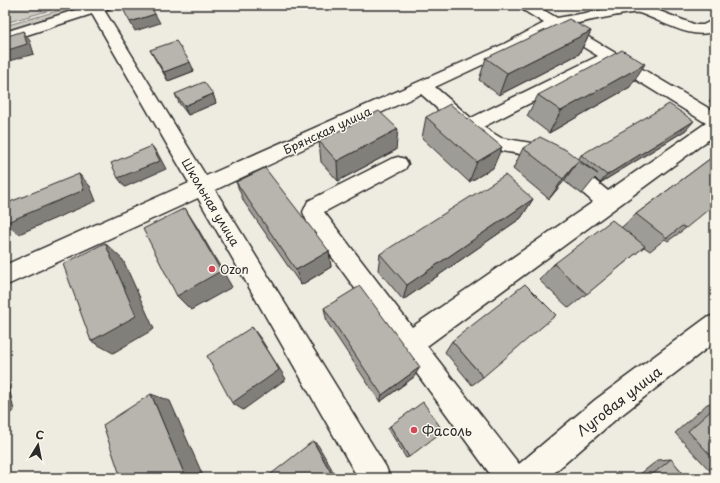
<svg xmlns="http://www.w3.org/2000/svg" width="720" height="483" font-family="'Playpen Sans',sans-serif">
<style>
.green{fill:#cecbc2;stroke:#7c7b76}
.lines{fill:none;stroke-linecap:round;stroke-linejoin:round}
.minor-casing{stroke:#2b2b2b;stroke-width:3}
.minor{fill:#fbf7ec;fill-rule:evenodd}
.wall{fill:#9e9c96;stroke:#2b2b2b}
.shaded-wall{fill:#817f7a;stroke:#2b2b2b}
.building{fill:#b8b5ae;stroke:#2b2b2b}
.poi-dot{fill:#d1495b;stroke:#fbf7ec;stroke-width:1.5}
.labels{text-anchor:middle;dominant-baseline:central;stroke-width:3;stroke-linejoin:round;paint-order:stroke}
.street-label{font-size:12px;fill:#2b2b2b;stroke:#fbf7ec}
.poi-label{font-size:12px;fill:#2b2b2b;stroke:#fbf7ec;text-anchor:start}
.near-street-label{font-size:14px;fill:#2b2b2b;stroke:#fbf7ec}
.near-poi-label{font-size:14px;fill:#2b2b2b;stroke:#fbf7ec;text-anchor:start}
</style>
<rect width="100%" height="100%" fill="#eeebe0"/>
<filter id="ink" filterUnits="userSpaceOnUse"><feTurbulence type="fractalNoise" baseFrequency=".025" numOctaves="2"/><feDisplacementMap in="SourceGraphic" scale="8" xChannelSelector="R" yChannelSelector="G"/><feConvolveMatrix kernelMatrix="1 2 1 2 8 2 1 2 1" color-interpolation-filters="sRGB"/></filter>
<g filter="url(#ink)">
<path class="green" d="M5,5h63l-63,18z
M78,5h7l3,2 -83,27v-8z"/>
<g class="lines">
<defs>
<path id="minor" d="M91,5h21l-2,3 -6,2 102,166 298,-132 40,-21 -24,-15 -2,-3h17l22,13 73,-13h32l-2,3 -6,1 42,16h7l12,-6v11c-20,13 -56,-11 -76,-17 -8,-2 -59,10 -71,12l147,87v23l-288,211 92,118 76,-64 111,-82 9,-3v27l-100,78 -67,58h-55l-185,-254 -5,-12 5,-11 83,-42 7,-2 7,2 3,5 -3,5 -81,43 88,115 181,-125c-20,-18 -41,-37 -66,-46 -14,-5 -30,-3 -44,-11 -24,-13 -42,-34 -62,-51l-206,96 171,277 4,11h-32l-160,-280 -193,88v-21l184,-82 -97,-169 -87,28v-10zM554,29l44,27 -127,62 -36,-31 79,-37zM609,63l97,60 -98,68 -27,-22 -28,-17 -22,-9 -30,-5 -18,-11z"/>
</defs>
<use href="#minor" class="minor-casing"/>
<use href="#minor" class="minor"/>
</g>
<path class="wall" d="M591,31l-12,23 -80,41 -20,-15 7,-22z
M150,50l44,21 -26,10 -13,-22z
M630,87l-81,46 -22,-17 11,-21z
M175,94h38l3,9 -28,12 -9,-12z
M715,95v10l-6,-4z
M426,117l67,51 -24,14 -47,-44z
M686,130l-86,53 -5,-5 -13,16 -18,-13 -15,18 -36,-30 10,-21 55,12 3,-5z
M319,141l77,9 -58,31 -17,-19z
M715,155l-29,73 -18,13 -3,-2 -15,12 -6,-4 -75,61 -30,-28 15,-16 68,-37 14,-13z
M236,182l93,69 2,16 -30,18 -57,-83z
M533,199l-12,19 -118,82 -25,-30 2,-16z
M324,308l90,69 -34,25 -53,-80z
M452,341l31,36 -11,8 -27,-33z
M715,402v73h-1l-39,-42 32,-29z
M390,426l19,31 -3,1 -18,-30z
M671,459l16,19h-52l23,-18z"/>
<path class="shaded-wall" d="M155,14l5,9 -25,8 -5,-9z
M23,31l7,10 4,13 -29,8v-11z
M591,31l-12,23 -80,41 8,-22z
M190,62l4,9 -26,10 -4,-9z
M645,64l-15,23 -81,46 12,-22z
M213,94l3,9 -28,12 -4,-9z
M694,121l-8,9 -86,53 7,-8z
M398,129l-2,21 -58,31 -1,-20z
M152,146l6,8 8,15 -41,18 -7,-9z
M502,147l-9,21 -24,14 8,-20z
M578,161l-14,20 -15,18 14,-20z
M79,174l11,12 6,15 -77,33 -14,-10v-1z
M533,199l-12,19 -118,82 4,-15z
M185,208l12,19 35,60 -41,23 -14,-14z
M105,243l18,17 31,69 -41,24 -22,-12z
M329,251l2,16 -30,18 -5,-15z
M252,327l9,12 25,40 -43,31 -11,-7z
M5,367l9,44 -9,5z
M420,367l-6,10 -34,25 2,-7z
M151,394l19,7 34,77h-18z
M313,441l5,4 19,33h-3z"/>
<path class="building" d="M138,5h12l5,9 -25,8 -7,-13z
M569,19l22,12 -84,42 -21,-15z
M23,31l4,13 -22,7v-14z
M176,41l14,21 -26,10 -14,-22z
M622,50l23,14 -84,47 -23,-16z
M204,82l9,12 -29,12 -9,-12z
M450,104l52,43 -25,15 -51,-45z
M669,104l25,17 -87,54 -26,-20z
M379,111l19,18 -61,32 -18,-20z
M540,137l26,13 32,24 -20,-13 -15,18 -40,-31z
M152,146l8,15 -42,17 -7,-15z
M715,155v49l-29,24 -4,-2 -15,12 -31,-24z
M265,168l64,83 -33,19 -60,-88z
M79,174l5,16 -79,33v-19z
M505,175l28,24 -126,86 -27,-31z
M185,208l36,63 -44,25 -34,-67z
M612,220l33,26 -58,48 -33,-30z
M105,243l31,73 -45,25 -28,-77z
M525,284l31,31 -73,62 -31,-36z
M360,286l60,81 -38,28 -58,-87z
M252,327l27,43 -47,33 -25,-47z
M151,394l35,84h-65l-18,-53z
M423,402l20,29 -34,26 -19,-31z
M715,407v53l-27,-29z
M313,441l21,37h-68z
M671,459l16,19h-39z"/>
</g>
<g class="poi-dot">
<circle cx="212" cy="269" r="4"/>
<circle cx="414" cy="430" r="4"/>
</g>
<g class="labels">
<g class="street-label">
<text transform="translate(327 130) rotate(-25)">Брянская улица</text>
<text transform="translate(211 202) rotate(59)">Школьная улица</text>
</g>
<g class="poi-label">
<text x="220" y="269">Ozon</text>
</g>
<g class="near-street-label">
<text transform="translate(619 401) rotate(-38)">Луговая улица</text>
</g>
<g class="near-poi-label">
<text x="422" y="430">Фасоль</text>
</g>
</g>
<rect width="720" height="483" fill="none" stroke="#fbf7ec" stroke-width="20"/>
<rect x="10" y="10" width="700" height="463" fill="none" stroke="#2b2b2b" stroke-width="1.5" filter="url(#ink)"/>
<g transform="translate(38 445) rotate(10)" stroke="#fbf7ec" stroke-width="3" paint-order="stroke">
<path d="M0-3L7 15L0 10L-7 15Z" fill="#2b2b2b"/>
<text y="-6" font-size="11" font-weight="bold" text-anchor="middle" fill="#2b2b2b">С</text>
</g>
</svg>
